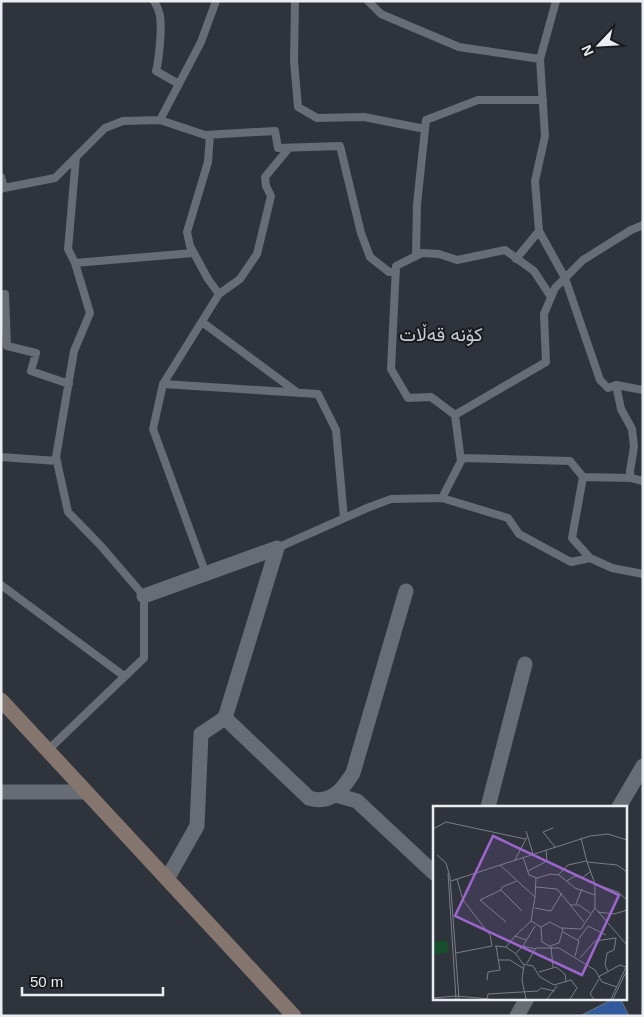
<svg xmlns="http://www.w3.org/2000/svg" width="644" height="1017" font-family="Helvetica,Vazirmatn,sans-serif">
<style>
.building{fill:#305a9c;stroke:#6f747d}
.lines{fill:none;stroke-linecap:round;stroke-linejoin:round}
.lane{stroke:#676c75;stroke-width:8}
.street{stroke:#676c75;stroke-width:15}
.secondary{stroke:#85756f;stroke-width:15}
.labels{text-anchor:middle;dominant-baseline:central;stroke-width:4;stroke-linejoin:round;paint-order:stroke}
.neighbourhood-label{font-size:19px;fill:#c7cdd7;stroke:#191b1f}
.inset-road{fill:none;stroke:#7a7e85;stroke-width:1}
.view{fill:#9c66ce;fill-opacity:0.15;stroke:#9c66ce;stroke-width:2.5}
.inset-edge{fill:none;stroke:#eaedf2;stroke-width:2.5}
</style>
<rect width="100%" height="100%" fill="#2f343c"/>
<path class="building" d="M615,998h5l9,18h-49z"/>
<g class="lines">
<path class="lane" d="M154,1c2,4 4,7 5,11 4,11 0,48 -3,59l23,13
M295,1l-1,60 4,46 19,11 47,-1 61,12
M368,1l13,13 78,33 81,12
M556,1l-16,58 5,77 -10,45 4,50 26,47 35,102 8,8 8,-3 27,5
M160,120l45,15 70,-4 3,17 62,-2 21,87 9,24 19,15h7
M210,135l-2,27 -21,70 3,14 18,33 11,15
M1,177l3,11 -3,1
M4,188l51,-10 50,-50 18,-7 37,-1 41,-78 15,-41
M416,256l1,-52 9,-84 52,-20h65
M516,259l23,-28
M75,263l118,-10
M1,294h4l2,52 29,7 -5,18 38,13
M202,322l96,71
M163,384l155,10 18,36 8,88
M616,385l5,24 11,20 2,18 -4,24 1,7 12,3
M455,415l-24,-18 -23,1 -17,-29 5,-103 26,-13 17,1 18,6 48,-10 29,21 17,26
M1,457l56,4
M461,458l109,3 13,16 48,1
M583,477l-11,61 18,20 22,10 31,6
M442,498l66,20 11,16 52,28 19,-4
M277,548l90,-40 24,-9 51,-1 19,-37 -6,-46 91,-53 -2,-48 11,-26 28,-28 48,-30 12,-5
M206,574l-53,-145 10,-45 56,-90 21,-15 17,-25 14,-58 -5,-10 -1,-9 24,-29
M1,585l123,91
M48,750l96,-92v-62l-43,-50 -33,-34 -12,-55 18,-106 16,-38 -15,-50 -7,-14 8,-92"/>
<path class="street" d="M144,596l133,-48 -52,170 -24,16 -4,92 -30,53
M225,718l84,80c22,7 34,-9 44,-25l53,-182
M1,792h85
M336,795l21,6 77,72
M488,807l37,-143
M619,807l24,-41
M517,1016l10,-18"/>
<path class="secondary" d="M1,700l293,316"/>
</g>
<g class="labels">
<g class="neighbourhood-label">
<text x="441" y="334">کۆنە قەڵات</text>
</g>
</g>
<g transform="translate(433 806)">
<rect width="194" height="194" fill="#2f343c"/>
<path d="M14,134l2,12 -16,3v-13z" fill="#174e2e"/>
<path class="inset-road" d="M120,22l-10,4 12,15M0,23l13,-7 79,17M93,25l7,23M148,32l6,24 30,3 10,7M4,49l9,8 4,14 9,122M90,51l6,18 8,3 14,-4 8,1 16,13 20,7M82,54l12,-23M154,56l8,22 23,8 9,8M67,59l35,32 1,-19M95,65l19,-10 -1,-11M15,67l8,126M125,69l10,-10 18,-4M18,75l139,-45 18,-2 19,6M84,75l-15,6 -1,3 21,21M134,75l8,-5 7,2 9,-7M162,78v24l32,37M103,81l21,2 27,33M68,84l-21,10 26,22M102,91l-4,24 10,6 1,15 9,5 2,20M143,98l6,-15M137,99h9l11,8M102,102l16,3 11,-18M165,106l16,2 13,-4M108,121l9,-5 13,7 -4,14 -9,3M129,122l19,1 14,-21M130,126l16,9 -4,15M82,130l16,-15M145,134l10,-14 18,9M62,140l11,1 10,7 7,10 10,2 7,11 14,8 17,-5 6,8 -7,11M90,140l12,-20M73,141l9,-11 11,4M23,147l36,-7 -2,-11 -27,-35 -6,-21M83,147l7,-7 12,3M147,152l15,-17 21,-3 -2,12 -7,3 -2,12 3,6M65,154h12l14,9M94,157l9,-15h23l36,22 7,12 15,5M91,159l-2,15 4,19M106,166l17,-5 9,7 1,8M165,171l22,-12 6,2M54,174l1,-8 12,-2 -4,-24M0,192l23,-2 34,3M54,193l1,-5 50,-3 3,-3 14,3M114,193l10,-13M161,193l-4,-5 9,-15M178,193l16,-34M180,193l14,-29"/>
<path class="view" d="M60,30l126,59 -37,80 -127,-59z"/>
<rect width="194" height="194" class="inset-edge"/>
</g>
<rect width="644" height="1017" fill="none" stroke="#eaedf2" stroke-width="5"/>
<g transform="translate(599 45) rotate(245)" stroke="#191b1f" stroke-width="4" paint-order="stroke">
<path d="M0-4L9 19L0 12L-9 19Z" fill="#eaedf2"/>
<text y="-8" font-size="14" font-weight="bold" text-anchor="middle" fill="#eaedf2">N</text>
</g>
<path d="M22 987v8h141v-8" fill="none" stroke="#eaedf2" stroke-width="2.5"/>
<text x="30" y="987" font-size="15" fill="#eaedf2" stroke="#191b1f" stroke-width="4" paint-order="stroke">50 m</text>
</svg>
